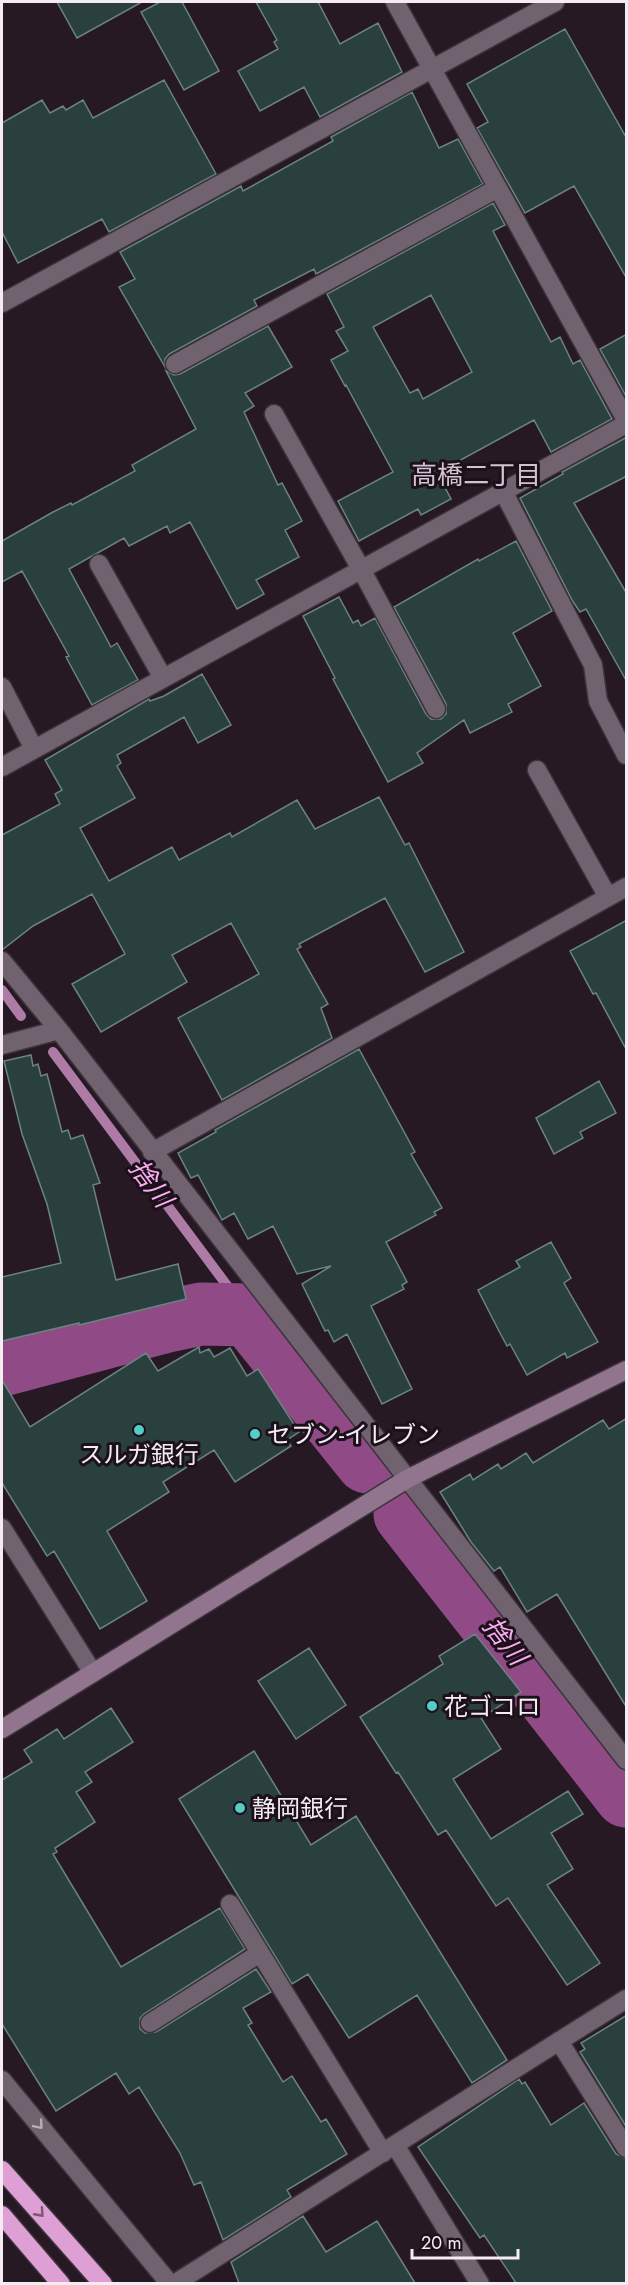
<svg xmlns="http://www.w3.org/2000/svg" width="628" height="2285" font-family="Jost,'Noto Sans JP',sans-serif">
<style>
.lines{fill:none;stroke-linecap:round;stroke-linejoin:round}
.stream{stroke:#ae7ba7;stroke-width:10}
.river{stroke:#904b87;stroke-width:63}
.building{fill:#29403e;stroke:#6b8381;stroke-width:1.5;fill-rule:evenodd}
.street-casing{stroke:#3d333b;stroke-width:21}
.secondary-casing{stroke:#3d333b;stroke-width:21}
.highway-casing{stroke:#3d333b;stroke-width:21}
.street{stroke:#71626f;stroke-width:18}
.secondary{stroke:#91748d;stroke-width:18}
.highway{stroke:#dd9fd4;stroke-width:18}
.oneway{stroke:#baaeb8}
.oneway2{stroke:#7c5878}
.poi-dot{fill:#54cdc7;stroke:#1c101b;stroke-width:2}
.labels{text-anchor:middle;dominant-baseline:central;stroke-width:6;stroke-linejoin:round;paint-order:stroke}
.poi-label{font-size:24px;fill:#f5ecf3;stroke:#1c101b;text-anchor:start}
.neighbourhood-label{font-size:26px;fill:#d3c1cf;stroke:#1c101b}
.water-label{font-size:26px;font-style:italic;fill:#f9adee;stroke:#1c101b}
</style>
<rect width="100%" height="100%" fill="#261924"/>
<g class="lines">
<path class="stream" d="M2,990l19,26
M53,1052l196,263"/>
<path class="river" d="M2,1365l161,-43 38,-8 48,1 118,147
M405,1514l221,282"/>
</g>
<path class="building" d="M57,2h85l-65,36z
M160,2h22l37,69 -35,19 -43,-78z
M256,2h62l22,42 38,-21 24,49 -82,45 -16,-30 -44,24 -22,-40 40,-22 -4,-7 3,-2z
M565,29l62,110v140l-53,-93 -49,27 -48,-85 11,-6 -21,-38z
M164,80l52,94 -107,58 -7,-13 -84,44 -16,-31v-109l40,-23 8,13 13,-7 3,4 17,-10 10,18z
M412,92l27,56 19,-9 25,45 -167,90 -2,-5 -60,31 3,6 -88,48 -4,5v8l-46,-80 16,-8 -15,-27 121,-66 2,5 90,-50 -2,-4z
M493,203l12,22 -12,6 58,111 9,-5 13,27 7,-4 32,59 -61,33 -17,-32 -79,43 3,5 -18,10 11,21 -30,16 -3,-6 -59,32 -21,-40 55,-29 -47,-87 -1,1 -14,-26 17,-9 -12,-20 8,-4 -17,-33zM431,295l41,77 -49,27 -5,-10 -8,4 -37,-66z
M268,326l24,41 -47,26 9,13 -10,6 34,73 4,-2 20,38 -17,9 14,27 -43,23 8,14 -27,15 -47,-87 -20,11 -3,-7 -38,20 -5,-8 -55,31 42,78 6,-4 21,37 -46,25 -26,-48 3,-1 -47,-85 -20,11v-41l51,-29 18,-9 1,2 63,-34 -3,-6 64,-36 -30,-58 8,4 6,-1z
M627,334v64l-27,-49z
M627,437v39l-53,27 53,91v88l-41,-73 -6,3 -8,-12 -52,-102 43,-24 -1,-2z
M516,541l36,70 -39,22 28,53 -33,18 4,8 -42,21 -6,-13 -47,33 6,10 -35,19 -55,-103 2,-1 -32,-62 36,-19 14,26 5,-3 3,6 14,-8 51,96 5,5h10l5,-5v-10l-52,-97 84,-48 1,2z
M202,674l29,51 -33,18 -14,-26 -67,38 4,8 -4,3 18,32 -55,30 29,53 63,-34 7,13 51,-27 2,4 65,-37 18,29 64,-32 26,48 4,-2 55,109 -39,20 -40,-74 -86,46 2,3 -4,2 31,55 -7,4 11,30 -110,62 -44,-82 81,-44 -28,-51 -59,32 15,27 -86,50 -29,-48 53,-30 -33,-60 -59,32 -31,24v-115l58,-31 -5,-10 7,-4 -17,-30 104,-61 1,2 14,-5z
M627,920v131l-31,-58 -3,1 -23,-43z
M359,1049l56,103 -4,2 31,54 -8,4 2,3 -50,27 21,40 -5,3 2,4 -33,17 41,83 -30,15 -35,-70 -13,8 -6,-12 -3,1 -23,-47 29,-18 -34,8 -24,-48 -25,13 -14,-26 -12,7 -24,-45 -7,3 -13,-25 38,-21 -1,-2z
M31,1055l2,11 5,-2 3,12 6,-2 15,58 6,-2 3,9 12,-4 17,48 -7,2 23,95 62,-16 8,35 -107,26v-2l-77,18v-64l59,-14 -14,-59 -25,-70 -18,-73z
M599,1081l17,32 -36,19 3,6 -29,16 -18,-36z
M551,1242l20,36 -7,5 34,59 -31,16 -2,-5 -38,22 -17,-31 -3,2 -7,-13 -22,-43 42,-23 -4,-6z
M199,1347l1,6 9,-4 5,8 16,-9 17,28 11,-7 41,63 -12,8 4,6 -56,36 -21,-32 -51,32 6,10 -62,39 40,70 -47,28 -46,-78 -7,5 -45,-73v-103l28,47 116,-74 12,18z
M627,1418v290l-70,-114 -30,18 -27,-45 -6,4 -23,-29 -31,-50 30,-18 3,6 25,-16 3,5 25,-16 7,10 70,-43 6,9z
M475,1634l46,58 -40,26 20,31 -48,30 38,60 77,-48 15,23 -32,19 22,36 -26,16 53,78 -33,22 -59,-87 -12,8 -50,-76 -8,5 -40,-63 -2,1 -36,-56 83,-53 -4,-8z
M309,1648l37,57 -50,34 -38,-58z
M111,1708l22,34 -48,30 7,10 -16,10 19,30 -40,26 2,4 -4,2 68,113 99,-59 25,41 -101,65 -4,4v11l5,4 11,-1 100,-63 15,23 -28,16 9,15 -4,2 35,57 9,-6 29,46 5,-3 21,35 -60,36 4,7 -68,43 -22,-58 -7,3 -14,-32 -41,-66 -10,7 -13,-21 -60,38 -54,-87v-244l30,-18 -8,-12 33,-21 7,10z
M254,1751l57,94 45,-29 151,244 -35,23 -55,-88 -68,43 -41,-64 -16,10 -113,-185z
M627,2015v113l-47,-76 5,-3 -4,-6z
M519,2079l3,5 3,-2 26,43 33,-22 32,51 11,5v124h-111l-32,-48 -4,3 -62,-91z
M303,2216l23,36 51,-31 38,62h-176l-8,-21z"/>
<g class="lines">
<defs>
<path id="street" d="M395,2l231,418
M2,303l553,-301
M175,364l323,-176
M274,414l87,155 75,140
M503,491l90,174 5,36 28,54
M99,564l64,114
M2,687l32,62
M2,767l624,-343
M537,770l71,127
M2,961l57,69 567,730
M2,1045l57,-15
M152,1152l474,-265
M2,1528l91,145
M230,1904l153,249
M150,2023l110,-70
M559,2041l67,107
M2,2080l168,204
M395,2145l85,139
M174,2284l452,-285"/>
<path id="secondary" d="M2,1729l405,-250 219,-109"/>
<path id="highway" d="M2,2170l101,114
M2,2215l59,69"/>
</defs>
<use href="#street" class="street-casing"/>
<use href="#secondary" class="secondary-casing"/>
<use href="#highway" class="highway-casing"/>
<use href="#street" class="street"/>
<use href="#secondary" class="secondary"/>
<use href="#highway" class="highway"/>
</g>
<defs><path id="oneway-chevron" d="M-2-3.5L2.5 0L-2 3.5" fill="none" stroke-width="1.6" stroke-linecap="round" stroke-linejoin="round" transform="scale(1.5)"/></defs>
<use class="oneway" href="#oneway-chevron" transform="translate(39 2125) rotate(50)"/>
<use class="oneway2" href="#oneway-chevron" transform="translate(40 2213) rotate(48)"/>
<g class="poi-dot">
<circle cx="139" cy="1430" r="6"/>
<circle cx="255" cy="1434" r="6"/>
<circle cx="432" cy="1706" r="6"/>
<circle cx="240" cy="1808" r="6"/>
</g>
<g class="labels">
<g class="poi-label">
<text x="267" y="1434">セブン-イレブン</text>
<text x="139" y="1454" text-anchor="middle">スルガ銀行</text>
<text x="444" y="1706">花ゴコロ</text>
<text x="252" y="1808">静岡銀行</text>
</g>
<g class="neighbourhood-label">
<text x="476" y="475">高橋二丁目</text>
</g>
<g class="water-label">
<text transform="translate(151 1183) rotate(53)">捨川</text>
<text transform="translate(505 1641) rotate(52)">捨川</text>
</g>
</g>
<rect width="628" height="2285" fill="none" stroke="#f5ecf3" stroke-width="6"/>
<path d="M412 2249v9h106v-9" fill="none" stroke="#f5ecf3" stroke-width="3"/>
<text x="421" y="2249" font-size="18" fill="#f5ecf3" stroke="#1c101b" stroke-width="4.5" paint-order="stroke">20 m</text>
</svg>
